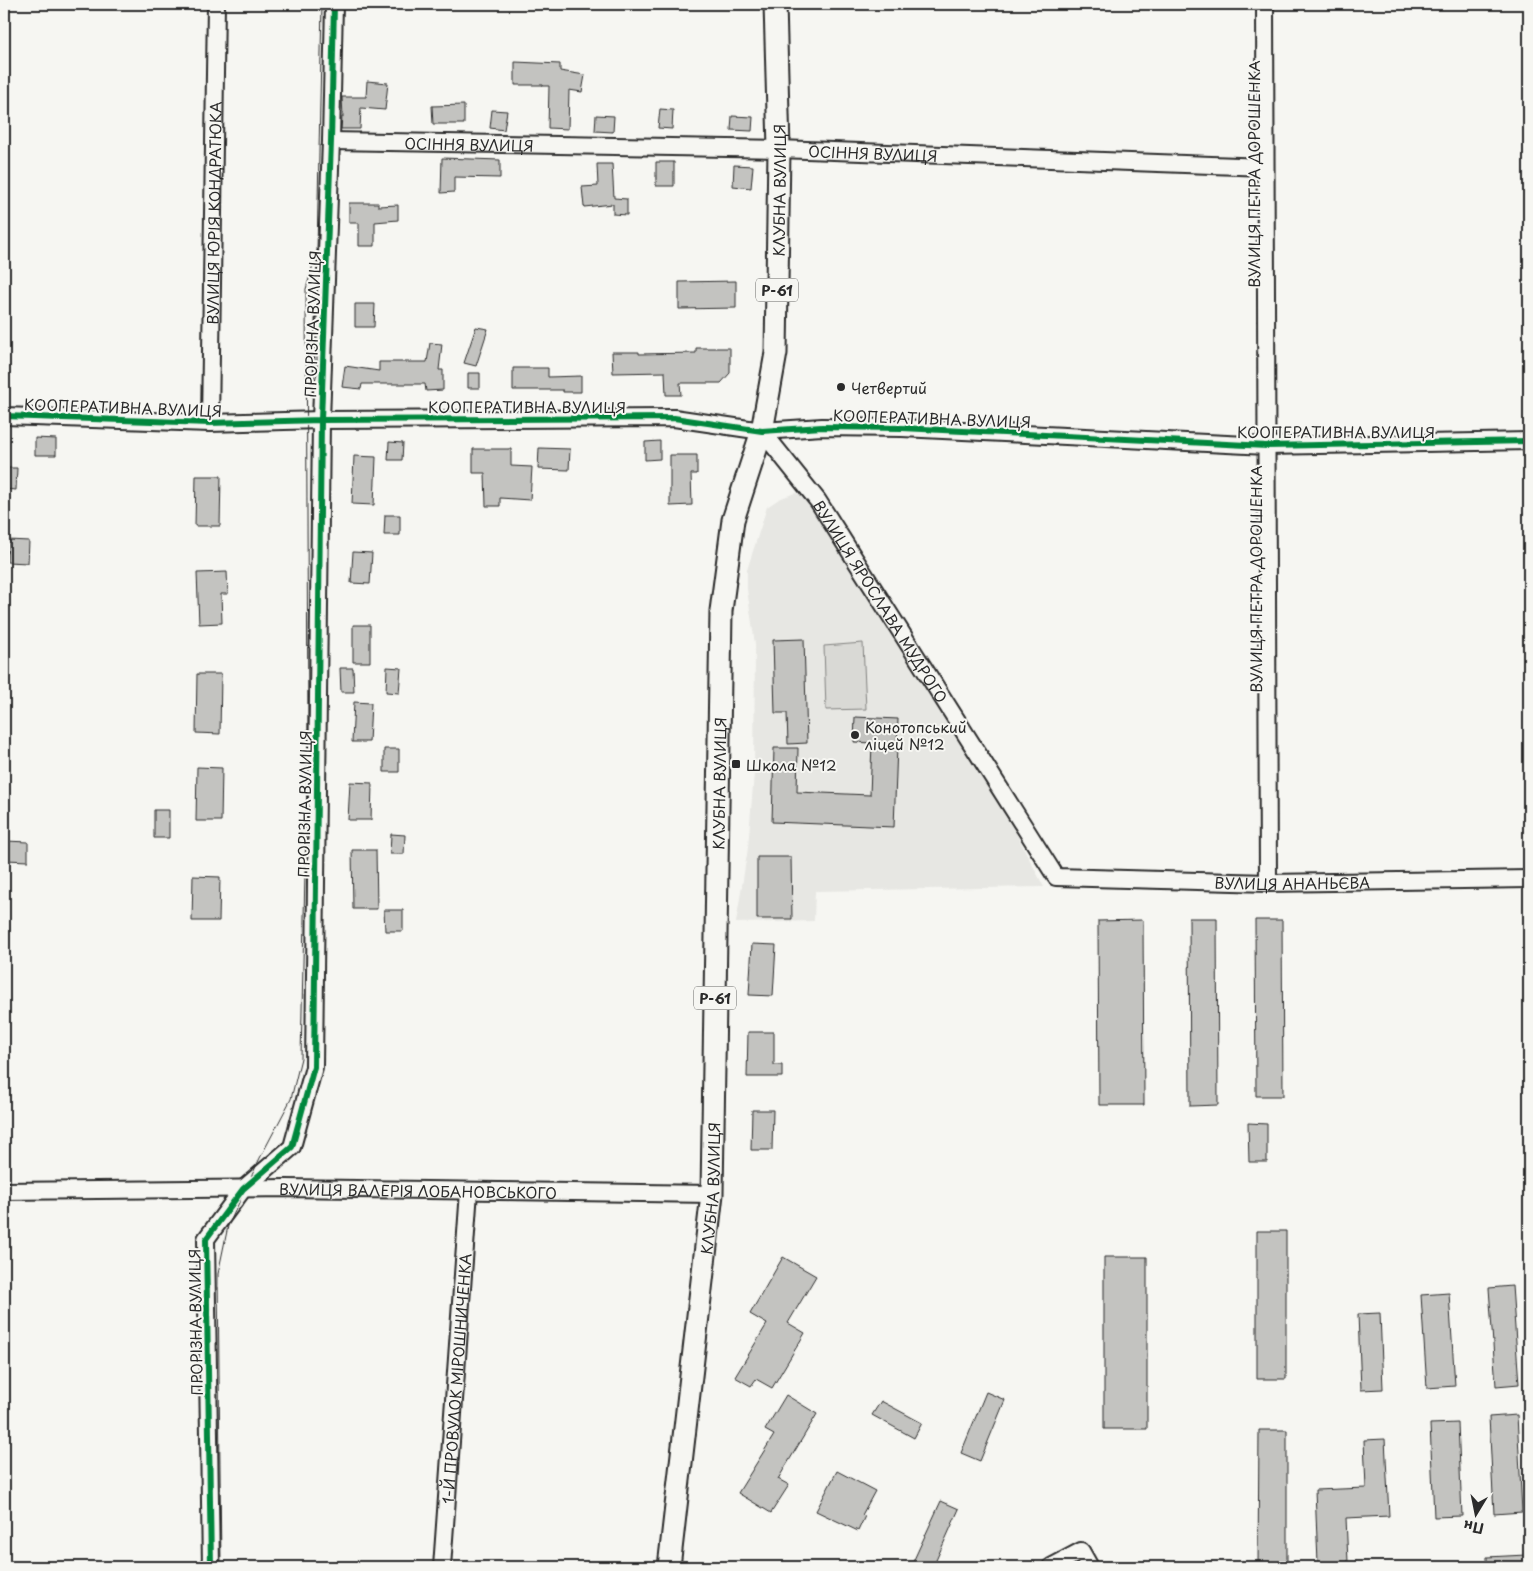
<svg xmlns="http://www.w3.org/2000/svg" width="1533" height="1571" font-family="'Playpen Sans',sans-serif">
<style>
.built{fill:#e7e7e3}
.green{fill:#d9d9d5;stroke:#828280}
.building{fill:#c3c3c0;stroke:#2b2b2b}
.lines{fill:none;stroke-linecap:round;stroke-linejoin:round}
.minor-casing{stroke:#2b2b2b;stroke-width:20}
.major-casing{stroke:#2b2b2b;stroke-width:25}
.minor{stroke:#f6f6f2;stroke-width:16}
.major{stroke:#f6f6f2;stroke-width:21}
.tram{stroke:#2b2b2b;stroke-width:1}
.cycleway-casing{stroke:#f6f6f2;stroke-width:9}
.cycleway{stroke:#00873e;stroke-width:6}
.poi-dot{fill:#2b2b2b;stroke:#f6f6f2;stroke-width:2}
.labels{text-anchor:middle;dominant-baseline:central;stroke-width:4;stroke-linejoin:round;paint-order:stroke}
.shield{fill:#f6f6f2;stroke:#686867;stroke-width:1}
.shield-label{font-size:14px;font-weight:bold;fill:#2b2b2b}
.street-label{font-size:15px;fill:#2b2b2b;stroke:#f6f6f2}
.poi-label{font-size:15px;fill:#2b2b2b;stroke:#f6f6f2;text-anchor:start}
</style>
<rect width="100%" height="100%" fill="#f6f6f2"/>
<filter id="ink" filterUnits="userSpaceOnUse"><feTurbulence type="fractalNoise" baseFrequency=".02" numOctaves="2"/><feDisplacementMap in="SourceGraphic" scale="10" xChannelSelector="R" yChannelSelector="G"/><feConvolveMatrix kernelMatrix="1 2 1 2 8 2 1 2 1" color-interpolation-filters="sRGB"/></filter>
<g filter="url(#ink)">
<path class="built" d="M795,493l8,2 22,33 109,169 83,138 27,52 -229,4 -1,30 -78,2 12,-75 6,-75 1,-129 -8,-55v-19l20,-63 12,-8z"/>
<path class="green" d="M863,643l3,66 -40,1 -2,-64z"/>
<path class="building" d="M515,62l45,2v7l25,4 -3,17 -13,-2 -1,39 -20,-1 1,-42h-6v-1h-28z
M367,81l21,2 -3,27 -24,-2 -1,21h-19l1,-12h1l-1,-20h24z
M464,105v19h-31l-1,-18z
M660,109l13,1 -1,19 -14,-1z
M492,110l15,1 -3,19 -14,-2z
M596,115l18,1 -1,16 -18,-1z
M732,116l21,1 -1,14 -21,-1z
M442,158l58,2v18l-46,-1v15l-13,1z
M656,162h18v24h-18z
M597,164h15l2,34 13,1v16l-14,-1v-10l-29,3 -2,-20 16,-1z
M734,165l19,1 -2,22 -18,-2z
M349,203h29v3l20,-1v15l-23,2v24h-16v-23h-10z
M736,281v27l-57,1v-27z
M355,304h20l-1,23h-19z
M476,327l12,2 -12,37 -12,-3z
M430,343l12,1 -3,26h4v20l-17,1 -1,-7h-63l-1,5 -19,-2 3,-21 34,5v-9h48z
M696,348h34v25l-9,10h-41l1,12h-15l-1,-23 -52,1 -1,-21h27v2l57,-1z
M513,368h35v9l33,-1v16h-18v-2h-50z
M468,373h12v15h-12z
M35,438l21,1v16h-21z
M660,441v18l-15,1v-18z
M389,442l14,1 -1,17h-14z
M539,448l31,1 -1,21 -31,-1z
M473,449h38v17l21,1 -2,33 -30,-2v8h-14l-1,-33h-12z
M670,455h27v19h-6l1,31 -22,1z
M354,456l22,1 -2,48 -22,-1z
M4,468h13l-1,22 -12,-1z
M196,476h25l-1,50h-25z
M385,515h15v20h-16z
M8,540l21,1 -1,22 -21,-1z
M353,552l19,1 -2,31 -19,-1z
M227,572l1,22h-7l1,29 -23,1 -2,-51z
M353,625h17v37h-17z
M804,639l3,104 -19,1 -1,-31h-12l-2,-73z
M387,667l14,1 -2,25 -13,-1z
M340,668h13l1,24h-13z
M197,674h24l-1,60 -24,-1z
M354,702l17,1 -2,39h-17z
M855,717l43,2 -4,108 -122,-5 2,-74h24l-1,44 73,3 2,-52 -18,-1z
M384,749h15v23h-15z
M197,767l25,1 -1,53h-25z
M350,782l22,1 -1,37h-23z
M154,810h15v28h-15z
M391,834l14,1 -1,19h-14z
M6,841l22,1v19l-22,-1z
M352,850h24l1,59h-24z
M757,857h34l1,62h-35z
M193,876l27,1 -1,44h-27z
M384,910h19v21h-18z
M1189,918h28l1,187 -28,1z
M1143,920l1,185h-45l-1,-184z
M1255,920h27l1,176h-27z
M752,944l24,1 -3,51 -24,-1z
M748,1032h26v33h8v12h-35z
M752,1110h21l-1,40h-21z
M1248,1123l19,1v38h-18z
M1257,1231h29v148h-29z
M783,1257l33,19 -28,47 17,10 -33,55 -16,-9 -5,7 -16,-9 32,-53 -17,-10z
M1104,1257h43v172h-43z
M1512,1286l7,98 -23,2 -7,-98z
M1449,1293l6,93 -28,2 -6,-93z
M1380,1313l3,76 -22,1 -3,-76z
M986,1392l19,8 -25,61 -19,-8z
M786,1395l31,19 -39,65 11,6 -18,28 -33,-20 36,-58 -9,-5z
M881,1401l41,22 -8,15 -42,-23z
M1517,1415l5,97 -28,2 -5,-97z
M1458,1423l4,93 -28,1 -4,-93z
M1259,1430h28v137h-29z
M1385,1439l4,77 -43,2 2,44 -30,1 -3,-73 51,-2 -2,-48z
M837,1471l38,20 -13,24 3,1 -7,15 -42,-20z
M941,1501l18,8 -26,58h-14l-7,-3z
M1526,1555l1,12h-40v-10z"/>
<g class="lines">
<defs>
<g id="minor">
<path d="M1265,4l3,879"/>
<path id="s1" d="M331,141l448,8 486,18"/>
<path d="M4,416l206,7 111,-3 353,-2 88,13 60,-4 80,1 365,18 262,-5"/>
<path id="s2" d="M210,423l6,-419"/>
<path id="s3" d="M762,431l56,70 238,376 212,6 261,-4"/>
<path id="s4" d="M4,1191l282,-3 426,6"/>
<path d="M211,1567l-5,-328 37,-50 49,-42 22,-80 7,-647 10,-279 3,-137"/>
<path id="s5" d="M442,1567l27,-376"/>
<path d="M1051,1567l30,-16 9,16"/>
</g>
<g id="major">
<path id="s6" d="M669,1567l43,-373 9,-583 12,-91 29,-89 14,-78 3,-204 -4,-145"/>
</g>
</defs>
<use href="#minor" class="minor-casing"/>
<use href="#major" class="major-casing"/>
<use href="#minor" class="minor"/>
<use href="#major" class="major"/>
<path class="tram" d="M311,395l6,-22v-122l5,-247
M221,1567l-3,-293 10,-48 32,-68 31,-59 10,-41 7,-326 -2,-443 11,-38"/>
<defs>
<path id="cycleway" d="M4,416l206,7 111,-3 353,-2 88,13 60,-4 80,1 365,18 262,-5
M211,1567l-5,-328 37,-50 49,-42 22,-80 7,-647 10,-279 3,-137"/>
</defs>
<use href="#cycleway" class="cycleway-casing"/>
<use href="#cycleway" class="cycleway"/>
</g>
</g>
<g class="poi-dot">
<circle cx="841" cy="387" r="5"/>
<circle cx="855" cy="735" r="5"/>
<rect x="731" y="759" width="10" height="10" rx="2.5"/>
</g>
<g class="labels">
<g class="shield">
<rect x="756" y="278.5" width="42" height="23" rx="4"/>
<rect x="694" y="986.5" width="42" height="23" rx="4"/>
</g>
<g class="shield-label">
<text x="777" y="290">Р-61</text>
<text x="715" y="998">Р-61</text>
</g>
<g class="street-label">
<text stroke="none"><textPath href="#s1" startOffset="138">ОСІННЯ ВУЛИЦЯ</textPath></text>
<text stroke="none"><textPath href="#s1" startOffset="542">ОСІННЯ ВУЛИЦЯ</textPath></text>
<text transform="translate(1253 174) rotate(-90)">ВУЛИЦЯ ПЕТРА ДОРОШЕНКА</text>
<text stroke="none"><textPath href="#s6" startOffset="1386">КЛУБНА ВУЛИЦЯ</textPath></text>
<text stroke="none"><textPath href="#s2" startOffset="210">ВУЛИЦЯ ЮРІЯ КОНДРАТЮКА</textPath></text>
<text transform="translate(312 324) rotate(-88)">ПРОРІЗНА ВУЛИЦЯ</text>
<text x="527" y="406">КООПЕРАТИВНА ВУЛИЦЯ</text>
<text transform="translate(123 407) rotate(2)">КООПЕРАТИВНА ВУЛИЦЯ</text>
<text transform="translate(932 418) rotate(2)">КООПЕРАТИВНА ВУЛИЦЯ</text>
<text x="1336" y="431">КООПЕРАТИВНА ВУЛИЦЯ</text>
<text transform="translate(1255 579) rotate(-90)">ВУЛИЦЯ ПЕТРА ДОРОШЕНКА</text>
<text stroke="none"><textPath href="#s3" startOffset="208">ВУЛИЦЯ ЯРОСЛАВА МУДРОГО</textPath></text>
<text stroke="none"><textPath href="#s6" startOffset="786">КЛУБНА ВУЛИЦЯ</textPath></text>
<text transform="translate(304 804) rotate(-89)">ПРОРІЗНА ВУЛИЦЯ</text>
<text stroke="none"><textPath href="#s3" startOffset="771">ВУЛИЦЯ АНАНЬЄВА</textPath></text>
<text stroke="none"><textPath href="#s6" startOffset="381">КЛУБНА ВУЛИЦЯ</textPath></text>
<text stroke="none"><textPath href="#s4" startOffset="414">ВУЛИЦЯ ВАЛЕРІЯ ЛОБАНОВСЬКОГО</textPath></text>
<text transform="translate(195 1322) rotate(-91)">ПРОРІЗНА ВУЛИЦЯ</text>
<text stroke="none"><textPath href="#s5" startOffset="189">1-Й ПРОВУЛОК МІРОШНИЧЕНКА</textPath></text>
</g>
<g class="poi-label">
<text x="851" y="387">Четвертий</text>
<text x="865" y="726">Конотопський<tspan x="865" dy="17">ліцей №12</tspan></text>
<text x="746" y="764">Школа №12</text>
</g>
</g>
<rect width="1533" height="1571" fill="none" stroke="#f6f6f2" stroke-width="20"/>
<rect x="10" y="10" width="1513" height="1551" fill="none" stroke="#2b2b2b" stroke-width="2" filter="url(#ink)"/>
<g transform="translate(1476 1514) rotate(190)" stroke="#f6f6f2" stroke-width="4" paint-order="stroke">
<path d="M0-4L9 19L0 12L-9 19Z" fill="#2b2b2b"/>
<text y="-8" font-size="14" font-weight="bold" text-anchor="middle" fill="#2b2b2b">Пн</text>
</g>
</svg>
